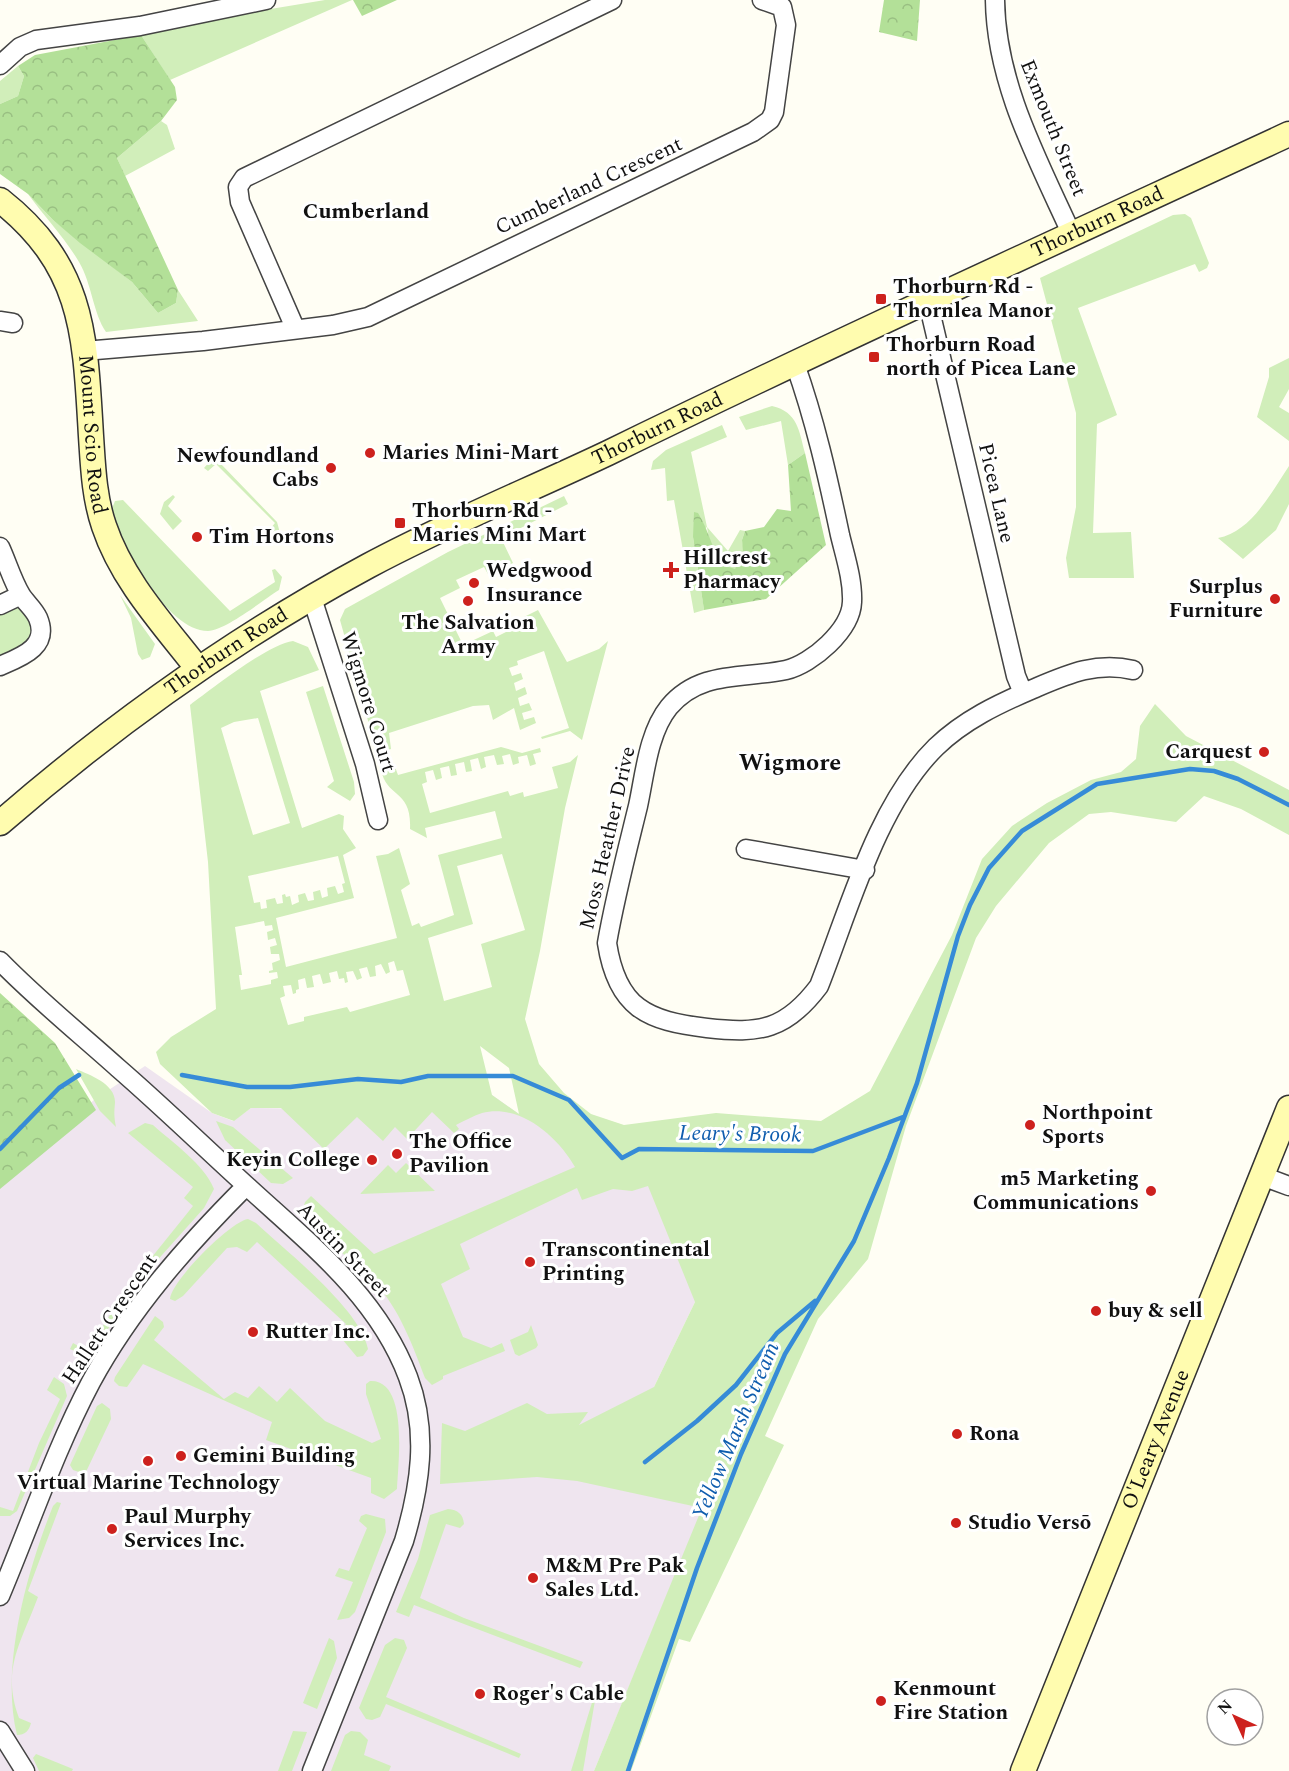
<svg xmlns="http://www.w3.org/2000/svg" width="1289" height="1771" font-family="Spectral,serif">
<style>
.industrial{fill:#efe5ef}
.grass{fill:#d1eeba;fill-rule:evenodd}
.forest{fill:url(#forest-crowns)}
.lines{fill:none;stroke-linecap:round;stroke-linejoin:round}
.stream{stroke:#368bd7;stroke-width:4.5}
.street-casing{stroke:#444;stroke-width:21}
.secondary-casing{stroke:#333;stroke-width:27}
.street{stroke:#fff;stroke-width:18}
.secondary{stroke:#fffcaf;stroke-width:24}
.poi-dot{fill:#cd211d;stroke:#fff;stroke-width:2}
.labels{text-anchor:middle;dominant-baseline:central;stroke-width:6;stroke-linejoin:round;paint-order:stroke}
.street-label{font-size:21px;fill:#111;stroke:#fff}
.poi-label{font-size:21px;font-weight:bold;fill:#111;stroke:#fff;text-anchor:start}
.neighbourhood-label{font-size:22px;font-weight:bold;fill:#111;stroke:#fff}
.water-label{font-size:22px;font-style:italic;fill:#0f5dae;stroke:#fff}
.quarter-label{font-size:24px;font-weight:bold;fill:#111;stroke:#fff}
</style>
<defs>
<pattern id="forest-crowns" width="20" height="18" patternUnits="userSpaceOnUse" patternTransform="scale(1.5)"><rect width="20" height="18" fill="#b3e098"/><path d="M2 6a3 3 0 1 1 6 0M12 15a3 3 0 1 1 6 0" fill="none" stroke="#99bf82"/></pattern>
</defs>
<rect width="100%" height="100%" fill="#fffef4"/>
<path class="industrial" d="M145,1066l67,47 21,8 18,-13 165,2 76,-15 27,19 237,80 -61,108 -41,85 49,121 -109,263h-594v-587l95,-85z"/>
<path class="grass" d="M325,0h27l-182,80 -29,-45 87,-19z
M18,66l6,10 -6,20 -18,8v-23z
M161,121l6,4 8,24 -50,27 -8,-18z
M28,194l25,26 79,62 26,31 18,-10 2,-13 20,31 -92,11c-13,-19 -14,-48 -27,-70 -14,-24 -35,-46 -51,-68z
M1185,214l6,4 18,45 -2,5 -8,4 -4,-8 -117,44 39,107 -20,9 -4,109 38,-1 3,46h-65l-3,-20 10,-51v-94l-36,-135 133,-63z
M1289,358v31l-10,18 10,6v28l-32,-24 12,-40v-9z
M772,406c26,6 27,25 33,47l-17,12 -7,-44 -35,9 -7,-13z
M722,425l5,12 -36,15 16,75 21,24 12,-21 5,1 -3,9 2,12 -9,18c-20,-7 -25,-24 -28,-43l-14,10 11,73 -10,3 -20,-113 -7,1 -2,-33 -14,2 2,-9 13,-11z
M211,460l9,3 57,59 3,11 -2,6 -12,-5 9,-11 -59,-59 -8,7 -4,-3z
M1289,466v38l-13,26 -33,29 -25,-21c33,-6 53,-45 71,-72z
M173,495l2,2 -7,9 14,15 -9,9 -13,-16 4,-12z
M564,496l4,8 -67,34 12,25 -25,11 -4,-7 -28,13 4,8 -20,10 23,47 30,-14 3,6 16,-8 -2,-5 28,-14 29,52 32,-13 9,-8 -26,99 -12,-9 -28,8 -1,-2 28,-9 -25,-77 -27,10 1,4 -9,3 3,8 9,-3 2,6 -9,4 2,8 9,-4 2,7 -9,4 2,8 9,-3 3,7 -10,3 2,7 10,-3 2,6 -16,7 -6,-22 -21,12 -4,-15 -16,1 -84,27 2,16 -14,4 -37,-133 5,-11 103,-57z
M123,500l107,111 45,-29 -3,-12 3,-1 7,8 -3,13c-16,10 -53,40 -71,41 -42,0 -85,-86 -97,-120l4,-10z
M21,595l20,36 -41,35v-61z
M120,595l35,49 -5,13 -8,3 -4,-6 -7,-36z
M293,641l15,6 11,23 -59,21 42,137 37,-14 5,2 -1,13 13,19 -13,7 11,43 -78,20 10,49 111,-29 -21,-82 12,-2 11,-6 11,36 -9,6 11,36 7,-3 2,4 33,-12 -16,-60 64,-17 -7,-27 -70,17 2,10 -17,-9c2,-41 -24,-30 -29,-60l13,-5 4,11 103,-28 21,6 18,-5 1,4 -8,2 3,10 -6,2 -3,-11 -9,2 1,6 -6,2 -3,-11 -8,2 2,8 -7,1 -3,-10 -10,2 2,10 -5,2 -3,-11 -8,2 2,11 -6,1 -2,-10 -9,2 2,11 -6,1 -2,-10 -9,2 2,10 -6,2 -3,-10 -8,2 2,10 -5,2 8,29 78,-22 2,5 13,-4 1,5 34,-9 -6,-21 18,-5 8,-7 -13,53 -25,143 -15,68 14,45 25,29 27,21 33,11 92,-12 105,8 49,-30 82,-156 30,-76 30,-33 35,-23 44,-23 30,-8 15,-13 4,-33 15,-22 31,32 103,54v45l-48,-26 -37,-13 -28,26 -65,-10 -22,2 -40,29 -53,63 -20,32 -70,188 -38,133 -50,60 -53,117 19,9 -94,197 -11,-3 -48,132h-37l108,-263 -125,-27 -40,-4 -97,7 2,-61 23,8 62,-28 20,11 41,-2 -9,13 75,-38 41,-85 -47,-116 -16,5 -19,-2 -31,11 -5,-12 -117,56 10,25 -29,15 22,53 28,11 11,-5 3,8 -62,25v3l-11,6 -7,-7c-12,-32 -26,-70 -50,-95 -24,-24 -52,-44 -73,-71l3,-10 6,-6 63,58 201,-87c-17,-30 -55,-64 -93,-54 -9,3 -18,8 -26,12l3,4 -5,4 -22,-21 -25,27 -12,-12 -12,14 -26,-24 -33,32 -43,-41h-30l-17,13 -22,-8 -52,-49 -4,-12 15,-15 45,-28 -8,-147 -18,-157c22,-16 78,-61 103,-64zM258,718l32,105 -37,12 -32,-107 13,-6zM502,854l23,76 -44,14 11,43 -48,14 -16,-63 45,-14 -16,-58zM338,856l7,27 -3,1 2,8 -6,2 -3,-8 -8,2 1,8 -6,2 -2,-8 -7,2 1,8 -6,1 -3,-8 -7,2 1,7 -7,3 -2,-9 -4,1 -1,-3 -3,1 1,8 -6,1 -2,-6 -9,2 1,8 -6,1 -1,-7 -6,1 -6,-27zM264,921l1,5 7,-1 1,5 -6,2 1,8 7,-2 2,7 -7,2 1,7h8l1,6 -8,3 1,7 -4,1v2l8,-1 1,6 -7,2v4l-30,6 -2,-15h3l-7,-48zM394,961l3,10 6,-1 7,25 -60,17 -3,-5 -43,10v4l-16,4 -8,-27 5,-2 -2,-10 8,-1 2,9 3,-1v-3l3,-1 -1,-9 7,-2 2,10 7,-1 -2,-11 8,-2 3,10 8,-2 -2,-9 8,-2 2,8 5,-1 1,5 3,-1 -2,-10 7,-1 4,9 5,-2 -3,-9 8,-2 3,10 6,-1 -1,-10 6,-2 5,10 4,-2 -2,-9zM480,1046l29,22 10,46 -27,-19z
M323,686l31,96 1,12 -5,7 -23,-14 7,-6 -28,-89z
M76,1069c14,6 40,15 39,34 -1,10 -1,14 1,24l-16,-16z
M216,1121l17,6 60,51 -10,6 -12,-1 -46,-43z
M145,1123l8,2c20,18 51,39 61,64l-10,19 -50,56 -66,93 -18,-8 3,-6 14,8 40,-63 66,-82 -9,-8 9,-11 -65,-54z
M406,1163l29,28 -75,3 28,-29 8,8z
M248,1219l8,4c30,28 105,87 112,126l-5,7 -6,1 -20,-24 9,-9 -89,-82 -10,10 -10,-5 -10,1 -44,48 -8,5 -5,-2c1,-18 61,-78 78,-80z
M155,1316l8,6 1,5 -10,13 70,59 11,-7 13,6 11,-12 18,16 13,-14 35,33 47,22 9,-4 -15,-45v-10l4,-3c39,-2 28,83 27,108l-13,10 -13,-6v-15l-105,-38 6,-18 -129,-58 -16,23 -8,-1 -5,-5 1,-4z
M531,1325l7,20 -2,3 -17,8 -4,-2 -5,-14 18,-8z
M54,1377l10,7 3,12 -50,115 -7,5h-10v-9l13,4 26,-68 21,-44 -13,-9z
M102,1403l8,6 1,10 -26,55 -12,-4 -3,-5 27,-59z
M57,1502l4,1 -33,88 10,6c-17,46 -37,72 -19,121l12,5c-2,8 -6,12 -14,12 -17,-68 10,-164 36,-229z
M448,1509c10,1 15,5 16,15l-4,4 -14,-4 -26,74 44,20 119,44 -3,6 -166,-63 -5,12 -13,-5 22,-53 12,-44z
M366,1514l19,5 1,13 -31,80 -6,6 -12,2 16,-38 -18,-6 4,-8 10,3 18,-43 -8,-7 2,-5z
M329,1638l5,3 3,17 -20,51 -14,-6z
M395,1638l9,2 3,8 -21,49 135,57 -2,4 -133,-54 -6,13 -8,3 -6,-1 -7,-11 26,-63z
M598,1683l-15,88h-12z
M293,1731l14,1 -15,39h-14z
M351,1731l9,1 8,8 -4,15 27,11 -2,5h-58l14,-36z
M36,1754l37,15 -1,2h-33l-6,-13z"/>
<path class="forest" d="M353,0h44l-35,16z
M884,0h36l-3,41 -38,-9z
M141,35l34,52 2,13 -16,21 -44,37 61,132 -2,13 -18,10 -26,-31 -52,-39 -27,-23 -25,-26 -28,-20v-70l18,-8 6,-20 -6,-10 17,-11z
M805,453l21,92 -60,54 -62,11 -11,-73 1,-25 4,1c11,17 13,35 25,52l12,4 8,-17 -1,-12 3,-9 19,-4 13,-18 14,2 -3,-46z
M0,993l55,50 41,67 -96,79z"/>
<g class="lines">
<path class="stream" d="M182,1075l65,12h43l68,-8 43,3 27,-6h85l56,24 53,58 17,-9 174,2 90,-34
M0,1149l59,-61 20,-13
M645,1462l52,-41 39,-36 41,-52 38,-32
M628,1771l69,-203 44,-114 44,-100 69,-113 35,-83 28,-75 41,-147 12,-31 19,-37 33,-37 75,-47 93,-15 24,2 24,8 51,26"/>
<defs>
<path id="street" d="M995,0c1,84 43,160 77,235
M0,65l20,-18 16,-7 104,-14 126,-26
M928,302l88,374 7,17
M0,321l13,2
M295,328l-55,-126 -2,-15 6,-9 368,-178
M84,351l119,-10 130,-16 35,-8 385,-185 17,-12 4,-8 12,-87 -4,-18 -20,-7
M795,364c20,56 33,114 45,171 5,21 13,45 12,67 -1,28 -40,62 -66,68 -43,9 -86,0 -117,37 -21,26 -24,67 -31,99 -11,45 -23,91 -31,137 10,65 40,78 100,85 53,6 79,2 112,-42 30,-76 58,-181 117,-239 28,-27 62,-43 97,-58 33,-14 63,-28 100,-19
M0,547c7,15 12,33 21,48 5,8 13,14 17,23 12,29 -17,39 -38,48
M312,598l53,166 13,56
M0,605l21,-10
M746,849l119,21
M0,961c37,38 79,72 118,107 45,39 87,80 131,120 61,56 129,109 159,189 21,55 12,110 -4,164l-92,230
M1262,1176l27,10
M0,1596c30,-71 55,-146 91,-214 40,-74 97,-138 155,-196
M0,1731l25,40"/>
<g id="secondary">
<path id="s1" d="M0,200c85,67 85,136 91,236 2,30 3,61 13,90 18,54 59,98 94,143"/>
<path id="s2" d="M0,823c113,-98 236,-186 368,-257 78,-42 160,-75 240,-113 225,-110 454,-214 681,-319"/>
<path id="s3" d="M1023,1771l266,-663"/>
</g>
</defs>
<use href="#street" class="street-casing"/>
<use href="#secondary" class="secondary-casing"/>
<use href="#street" class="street"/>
<use href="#secondary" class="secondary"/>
</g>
<g class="poi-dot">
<rect x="875" y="293" width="12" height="12" rx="3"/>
<rect x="868" y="351" width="12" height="12" rx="3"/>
<circle cx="370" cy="453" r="6"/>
<circle cx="331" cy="468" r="6"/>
<rect x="394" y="517" width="12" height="12" rx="3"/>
<circle cx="197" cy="537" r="6"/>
<path d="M668 561h6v6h6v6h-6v6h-6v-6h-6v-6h6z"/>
<circle cx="474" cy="583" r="6"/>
<circle cx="1275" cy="599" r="6"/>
<circle cx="468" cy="601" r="6"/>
<circle cx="1264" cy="752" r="6"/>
<circle cx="1030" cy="1125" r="6"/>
<circle cx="397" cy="1154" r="6"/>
<circle cx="372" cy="1160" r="6"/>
<circle cx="1151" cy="1191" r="6"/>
<circle cx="530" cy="1262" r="6"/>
<circle cx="1096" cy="1311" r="6"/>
<circle cx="253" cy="1332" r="6"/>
<circle cx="957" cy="1434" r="6"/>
<circle cx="181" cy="1456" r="6"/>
<circle cx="148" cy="1461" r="6"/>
<circle cx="956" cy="1523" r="6"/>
<circle cx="112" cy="1529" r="6"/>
<circle cx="533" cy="1578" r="6"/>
<circle cx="480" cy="1694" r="6"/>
<circle cx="881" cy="1701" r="6"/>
</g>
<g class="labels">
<g class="street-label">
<text transform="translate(1053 128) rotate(68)">Exmouth Street</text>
<text transform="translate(589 186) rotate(-25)">Cumberland Crescent</text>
<text stroke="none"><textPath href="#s2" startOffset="1256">Thorburn Road</textPath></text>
<text stroke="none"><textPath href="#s2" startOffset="770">Thorburn Road</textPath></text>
<text stroke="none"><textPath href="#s1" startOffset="262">Mount Scio Road</textPath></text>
<text transform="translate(996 493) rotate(77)">Picea Lane</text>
<text stroke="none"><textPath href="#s2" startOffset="284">Thorburn Road</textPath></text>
<text transform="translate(368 702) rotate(73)">Wigmore Court</text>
<text transform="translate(608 838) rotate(-77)">Moss Heather Drive</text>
<text transform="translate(343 1250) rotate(46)">Austin Street</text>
<text transform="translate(110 1319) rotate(-56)">Hallett Crescent</text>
<text stroke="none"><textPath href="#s3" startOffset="357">O'Leary Avenue</textPath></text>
</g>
<g class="poi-label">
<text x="893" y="287">Thorburn Rd -<tspan x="893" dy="24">Thornlea Manor</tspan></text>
<text x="886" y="345">Thorburn Road<tspan x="886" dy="24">north of Picea Lane</tspan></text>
<text x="382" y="453">Maries Mini-Mart</text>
<text x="319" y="456" text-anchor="end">Newfoundland<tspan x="319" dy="24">Cabs</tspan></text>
<text x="412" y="511">Thorburn Rd -<tspan x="412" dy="24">Maries Mini Mart</tspan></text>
<text x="209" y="537">Tim Hortons</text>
<text x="683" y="558">Hillcrest<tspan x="683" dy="24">Pharmacy</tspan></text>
<text x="486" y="571">Wedgwood<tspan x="486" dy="24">Insurance</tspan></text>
<text x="1263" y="587" text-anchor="end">Surplus<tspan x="1263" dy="24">Furniture</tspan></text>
<text x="468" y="623" text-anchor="middle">The Salvation<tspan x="468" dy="24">Army</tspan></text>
<text x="1252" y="752" text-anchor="end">Carquest</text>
<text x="1042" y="1113">Northpoint<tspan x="1042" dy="24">Sports</tspan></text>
<text x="409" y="1142">The Office<tspan x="409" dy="24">Pavilion</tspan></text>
<text x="360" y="1160" text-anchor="end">Keyin College</text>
<text x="1139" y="1179" text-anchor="end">m5 Marketing<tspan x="1139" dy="24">Communications</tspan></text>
<text x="542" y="1250">Transcontinental<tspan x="542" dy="24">Printing</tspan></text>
<text x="1108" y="1311">buy &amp; sell</text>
<text x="265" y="1332">Rutter Inc.</text>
<text x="969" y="1434">Rona</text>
<text x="193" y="1456">Gemini Building</text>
<text x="148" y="1483" text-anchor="middle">Virtual Marine Technology</text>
<text x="124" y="1517">Paul Murphy<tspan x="124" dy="24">Services Inc.</tspan></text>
<text x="968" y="1523">Studio Versō</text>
<text x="545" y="1566">M&amp;M Pre Pak<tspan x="545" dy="24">Sales Ltd.</tspan></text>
<text x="893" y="1689">Kenmount<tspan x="893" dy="24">Fire Station</tspan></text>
<text x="492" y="1694">Roger's Cable</text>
</g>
<g class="neighbourhood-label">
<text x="366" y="211">Cumberland</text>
</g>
<g class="water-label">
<text transform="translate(740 1134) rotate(1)">Leary's Brook</text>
<text transform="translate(736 1431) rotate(-67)">Yellow Marsh Stream</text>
</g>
<g class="quarter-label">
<text x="790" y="763">Wigmore</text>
</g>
</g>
<g transform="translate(1235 1717) rotate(315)"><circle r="28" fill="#ffffff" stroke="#a0a0a0" stroke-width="1.5"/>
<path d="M0-4.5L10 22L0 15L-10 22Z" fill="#cd211d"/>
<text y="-9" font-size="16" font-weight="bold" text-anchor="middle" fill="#111111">N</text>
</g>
</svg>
